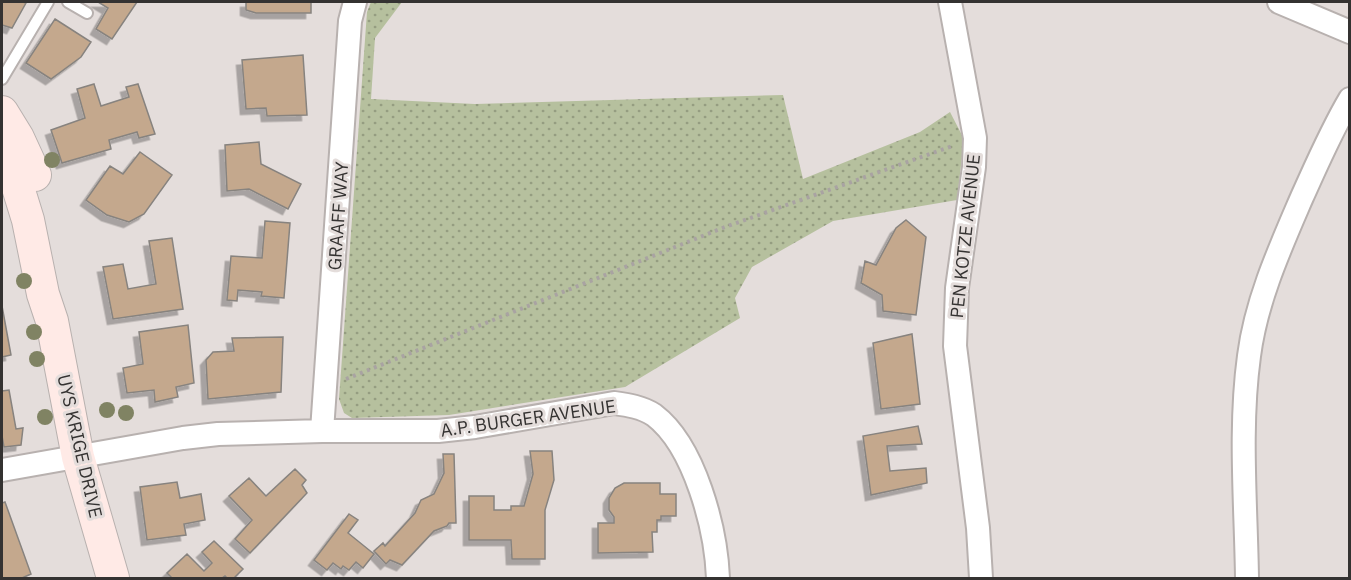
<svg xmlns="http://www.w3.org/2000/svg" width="1351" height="580" font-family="'IBM Plex Sans',sans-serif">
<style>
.park{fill:url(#park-dots)}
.building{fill:#c4a88d;stroke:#87837f;stroke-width:1.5;filter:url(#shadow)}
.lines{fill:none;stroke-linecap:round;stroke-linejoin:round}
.lane-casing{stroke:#b8b1af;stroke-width:14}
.street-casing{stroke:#b8b1af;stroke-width:26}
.secondary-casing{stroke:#b8b1af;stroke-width:34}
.path{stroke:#a9a3a2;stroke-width:4;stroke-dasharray:3 4.5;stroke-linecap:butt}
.lane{stroke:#fff;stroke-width:10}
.street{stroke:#fff;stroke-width:22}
.secondary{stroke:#ffeae6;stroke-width:32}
.tree{fill:#808363}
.labels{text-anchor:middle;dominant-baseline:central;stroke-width:6;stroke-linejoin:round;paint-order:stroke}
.street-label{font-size:18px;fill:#343231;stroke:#e4dddb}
</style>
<defs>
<pattern id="park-dots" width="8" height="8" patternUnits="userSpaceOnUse" patternTransform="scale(1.5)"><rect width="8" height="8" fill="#b6c09e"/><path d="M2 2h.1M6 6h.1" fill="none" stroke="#959d81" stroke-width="1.8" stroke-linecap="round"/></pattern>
<filter id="shadow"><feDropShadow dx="-5.5" dy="5.5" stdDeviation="0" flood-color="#0004"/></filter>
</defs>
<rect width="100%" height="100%" fill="#e4dddb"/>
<path class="park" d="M371,2h31l-27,36 -4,61 104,5 308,-9 20,84 117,-47 30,-20 14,27 -7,61 -124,21 -81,46 -17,31 5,20 -115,69 -176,28 -97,3 -8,-5 -5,-14 28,-387z"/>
<path class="building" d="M2,2h21l3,1 -14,25 -10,-3z
M98,2h39l-25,37 -16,-10 12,-21z
M246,2h65v11h-55l-10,-3z
M55,19l36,23 -10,15 -30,22 -25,-16z
M303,55l4,60 -40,1 -1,-8 -20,1 -4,-49z
M94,84l7,22 28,-9 -3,-10 12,-3 17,50 -16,4 -2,-6 -28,8 2,9 -49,14 -11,-33 34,-12 -8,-29z
M259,142l2,22 40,20 -13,25 -39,-20 -22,2 -2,-46z
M140,152l32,23 -28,39 -15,8 -22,-7 -21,-15 24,-34 13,8z
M906,220l20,17 -10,78 -33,-4 -1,-16 -21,-12 4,-22 11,4 20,-37z
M265,221l25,2 -6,75 -23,-2 1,-4 -24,-2 -1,11 -10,-1 4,-44 31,2z
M172,238l11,71 -70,10 -10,-52 20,-3 5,25 28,-5 -7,-43z
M2,306l9,49 -9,2z
M188,325l6,58 -18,4 2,10 -23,5 -1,-12 -27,3 -4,-25 20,-4 -4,-32z
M912,334l8,70 -39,5 -8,-66z
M283,337l-2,55 -73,7 -2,-39 7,-8 21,-1 -2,-13z
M9,390l7,39 7,-1 -2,17 -17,2 -2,-11v-45z
M918,426l4,18 -35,2 3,25 36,-3 1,15 -56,12 -8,-59z
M530,451h22l2,29 -9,30v49h-33l-1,-19h-42v-44h25v14h17v-4h13l9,-32z
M443,454h11l2,69h-7l-2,3 -13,5 -32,34 -12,-5 -4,4 -12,-13 9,-8 2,3 30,-33 6,-13 13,-6 10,-21z
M295,469l11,11 -4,5 5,8 -57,60 -15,-14 17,-19 -23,-24 20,-18 17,18z
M177,482l3,16 21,-4 4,26 -21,4 2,11 -39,5 -7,-53z
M624,483h36v11h16v22h-15v4h-4v12h-5l1,20 -55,1v-30h16v-6l-5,-7v-12l6,-10z
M5,502l26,72 -9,4h-20v-75z
M349,514l9,6 -10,13 26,21 -11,14 -7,-6 -7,8 -6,-4 -2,3 -8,-6 -6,7 -13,-10z
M214,541l29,28 -9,9h-7l-2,-2 -3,2h-50l-5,-5 20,-19 17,17 8,-8 -10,-11z"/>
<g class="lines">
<defs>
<path id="lane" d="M68,2l19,11
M2,79l46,-77"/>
<path id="street" d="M950,2l25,136 -1,29 -17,121 -2,58 23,182 3,50
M1279,2l71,30
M322,431l28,-410 5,-19
M2,470l181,-32 35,-4 104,-3h116l37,-4 139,-24c14,2 28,4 40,12 41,31 62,114 64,163
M1247,578c-1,-73 -8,-149 2,-222 7,-55 31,-108 53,-159 15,-33 29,-66 48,-98"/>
<path id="secondary" d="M2,112l16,26 17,37
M2,152l14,29 12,39 15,74 9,27 26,136 35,121"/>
</defs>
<use href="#lane" class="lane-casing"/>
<use href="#street" class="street-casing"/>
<use href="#secondary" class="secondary-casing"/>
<path class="path" d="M346,379l379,-152 230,-82"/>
<use href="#lane" class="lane"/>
<use href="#street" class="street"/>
<use href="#secondary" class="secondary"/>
</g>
<g class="tree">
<circle cx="52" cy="160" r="8"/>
<circle cx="24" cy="281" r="8"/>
<circle cx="34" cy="332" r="8"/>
<circle cx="37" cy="359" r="8"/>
<circle cx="107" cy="410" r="8"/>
<circle cx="126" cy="413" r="8"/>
<circle cx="45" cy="417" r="8"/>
</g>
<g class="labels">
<g class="street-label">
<text transform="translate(338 216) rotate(-86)">GRAAFF WAY</text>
<text transform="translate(965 236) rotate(-84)">PEN KOTZE AVENUE</text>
<text transform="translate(528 418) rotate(-8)">A.P. BURGER AVENUE</text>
<text transform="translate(80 446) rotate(77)">UYS KRIGE DRIVE</text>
</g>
</g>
<rect width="1351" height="580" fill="none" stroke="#343231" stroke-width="6"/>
</svg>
